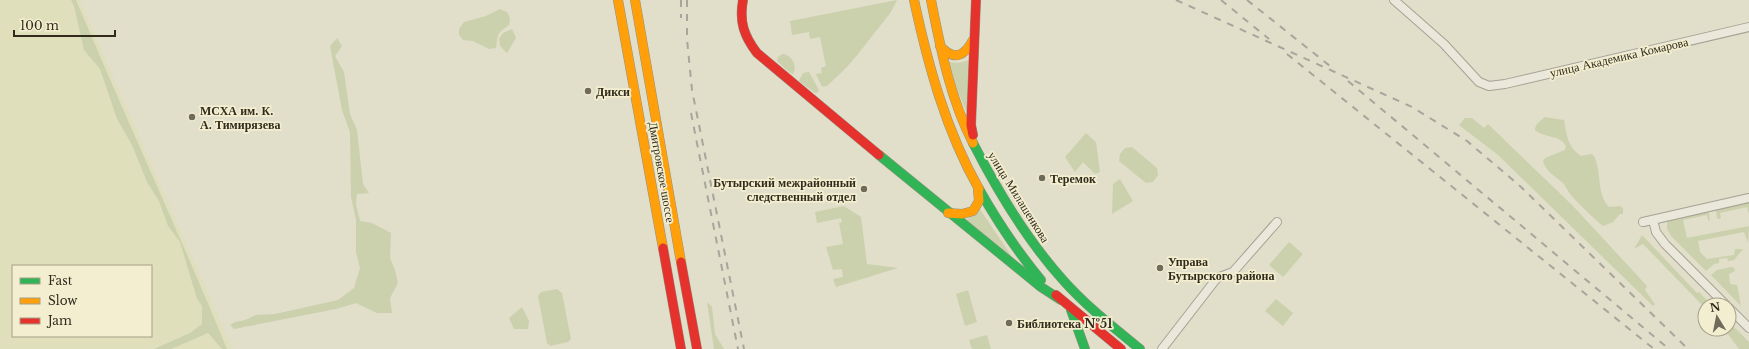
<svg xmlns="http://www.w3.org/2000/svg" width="1749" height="349" font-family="'Libre Baskerville',serif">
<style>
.farmland{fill:#e0dfbb;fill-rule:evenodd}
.green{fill:#cbd1ad}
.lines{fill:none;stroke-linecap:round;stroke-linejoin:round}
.street-casing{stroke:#a6a294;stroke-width:10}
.fast-casing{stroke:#959183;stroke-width:10}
.slow-casing{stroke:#959183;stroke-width:10}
.jam-casing{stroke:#959183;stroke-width:10}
.street{stroke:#eae7db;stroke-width:8}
.fast{stroke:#30b455;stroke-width:9}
.slow{stroke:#ff9f0a;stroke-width:9}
.jam{stroke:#e5322d;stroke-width:9}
.rail{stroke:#a8a69c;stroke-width:2;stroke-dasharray:7 7;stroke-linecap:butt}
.poi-dot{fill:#6f6a5a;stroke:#f2eecf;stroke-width:1.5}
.labels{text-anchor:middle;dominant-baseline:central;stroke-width:3.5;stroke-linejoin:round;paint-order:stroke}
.street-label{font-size:12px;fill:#322b1d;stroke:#f2eecf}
.poi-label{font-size:12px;font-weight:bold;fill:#322b1d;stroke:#f2eecf;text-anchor:start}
</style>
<rect width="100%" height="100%" fill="#e1deca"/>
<path class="farmland" d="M0,0h79l153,349h-232zM13,266h138v70h-138z"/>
<path class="green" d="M71,0h5c49,117 103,232 151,349h-5l-14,-16 -37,16h-17l36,-16 12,-9v-18l-5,-7 -17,-57 -12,-16 -9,-25 -12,-19 -15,-37 -15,-26 -17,-50 -16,-19 -10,-44z
M897,0l-6,12 -37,47 -10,11 -17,16 -4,1 -2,-2 -5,-11 6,-1 -1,-5 5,-2 -6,-29 -10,2 -1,-7 -17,3 -2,-14z
M500,9l7,3 3,6 -1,7c-14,10 -10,8 -13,23l-7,1 -16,-8 -10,-1 -4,-5v-6l5,-7 22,-6z
M512,29l4,9 -9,15 -7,-7 -1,-7 4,-6z
M337,38l5,8 -7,10 9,16 6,42 7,16 6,54 6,9 -12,1 -1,10 4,17 12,2 19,10 -1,25 5,12 3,13 -8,15 2,15h-15l-21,-10 -20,6 -102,20 -4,-4 5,-3 10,-2 11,-5 19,-1 63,-14 16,-12 6,-20 -4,-16v-32l-5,-23 -1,-65 -8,-22 -12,-64z
M782,54c10,0 16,13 11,20l-4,-2 -12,-11 1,-4z
M970,60l-2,55 -11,-25 -8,-28 9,1z
M809,72l10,18 -2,3h-2l-16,-12 4,-8z
M1545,117l19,3c3,16 3,26 17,36l10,-2 3,2c8,16 2,37 15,51l11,-1 3,2v6h-3l-7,8 -10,4c-10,-8 -25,-23 -33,-32 -3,-4 -4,-8 -7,-11 -8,-7 -17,-11 -20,-22l2,-3 20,-8 1,-4c-6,-12 -21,-7 -31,-16 0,-6 5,-9 10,-13z
M1465,118h7l12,10 4,-4 85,82 74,80 -2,4 10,14 -2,2 -155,-151 -39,-30z
M1086,133l10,9 4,30 -5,2 -12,-12 -8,10 -10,-15z
M1132,147l25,21 1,7 -5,7 -7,1 -27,-22 1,-7 5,-6z
M1120,179l13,22 -21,13 1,-30z
M1749,201v13l-2,-7 -27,6 1,5 -2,1 -2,-1 -1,-7 1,-2z
M844,206l17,11 6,47 31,4 -62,19 -3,-8 10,-2 -1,-8 -9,1 -7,-23 17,-3 -4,-21 3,-1 -1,-4 -24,5 -2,-11z
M979,208l34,50 -47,-38z
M1706,211l3,2 1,8 -2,-1 -1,-5 -24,5 4,18 62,-12 -1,17 -4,-11 -46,9 2,11 7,7 27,-4 1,-6h8l-9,11 -6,1 -1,-3 -8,1v4l-5,1 -8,7 -35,-35 -4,-7v-8l3,-1z
M1642,235l55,58 2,-1 12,13h-6v3l-62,-64 -9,5z
M1289,242l14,12 -20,23 -14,-12z
M1731,267l3,1 1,3 -6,3 1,10 7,1 4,21 -30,-31 6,-5z
M557,289l5,4 9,46 -3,3 -18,4 -3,-3 -9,-47 3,-4z
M968,290l9,32 -12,4 -9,-32z
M1276,299l17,14 -10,13 -18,-15z
M707,302l5,5 3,27 9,15h-10z
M522,307l7,14 -1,8h-14l-5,-11z
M1729,322l20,20v7h-10l-15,-20h5z
M987,335l4,14h-19l-3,-9z"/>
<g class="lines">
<defs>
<path id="street" d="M1394,0l50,44 35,38 10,4 16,-2 244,-57
M1653,220l3,12 9,12 61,61
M1643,222l106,-24
M1729,308l20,20
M1162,349l55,-71 16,-6 44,-50"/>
<path id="fast" d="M973,143c25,49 54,97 90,137 23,26 50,47 77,69
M879,155l162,132 20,13
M979,189c18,32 38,62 62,91
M1071,310l14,39"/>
<path id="slow" d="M618,0l45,248
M635,0l46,262
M914,0c14,65 32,131 65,189
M931,0c10,50 19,98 42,143
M940,46c14,15 24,11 33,-6
M948,213l14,1 11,-3 6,-10 -1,-11"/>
<path id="jam" d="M743,0c-4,22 1,36 14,53l122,102
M973,135l-2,-10 5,-125
M663,248l18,101
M681,262l16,87
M1056,295l65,54"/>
</defs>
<use href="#street" class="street-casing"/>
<use href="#fast" class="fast-casing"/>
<use href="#slow" class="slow-casing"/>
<use href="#jam" class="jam-casing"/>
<use href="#street" class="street"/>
<use href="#fast" class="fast"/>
<use href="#slow" class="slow"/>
<use href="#jam" class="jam"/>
<path class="rail" d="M681,0v18
M687,0v39l5,51 52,259
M1176,0l236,107 55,34 53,45 168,163
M1221,0l48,39
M1247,0l83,66
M1287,54l367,295
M1348,81l321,268
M691,113l47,236"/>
</g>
<g class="poi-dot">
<circle cx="588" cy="91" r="4"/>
<circle cx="192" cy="117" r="4"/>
<circle cx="1042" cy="178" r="4"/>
<circle cx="864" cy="189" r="4"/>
<circle cx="1160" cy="268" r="4"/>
<circle cx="1009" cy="323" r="4"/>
</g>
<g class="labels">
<g class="street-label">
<text transform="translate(1619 57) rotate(-13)">улица Академика Комарова</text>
<text transform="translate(662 172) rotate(80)">Дмитровское шоссе</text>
<text transform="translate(1019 197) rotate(58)">улица Милашенкова</text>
</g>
<g class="poi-label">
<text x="596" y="91">Дикси</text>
<text x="200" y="110">МСХА им. К.<tspan x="200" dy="14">А. Тимирязева</tspan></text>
<text x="1050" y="178">Теремок</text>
<text x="856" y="182" text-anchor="end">Бутырский межрайонный<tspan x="856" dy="14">следственный отдел</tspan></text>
<text x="1168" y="261">Управа<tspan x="1168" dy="14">Бутырского района</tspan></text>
<text x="1017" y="323">Библиотека №51</text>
</g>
</g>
<rect x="12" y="265" width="140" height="72" fill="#f2eecf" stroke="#a5a088"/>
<rect x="20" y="278" width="20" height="6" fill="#30b455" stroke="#a5a088"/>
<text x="48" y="285" font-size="12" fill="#322b1d">Fast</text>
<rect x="20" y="298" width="20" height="6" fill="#ff9f0a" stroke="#a5a088"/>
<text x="48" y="305" font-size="12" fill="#322b1d">Slow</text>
<rect x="20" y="318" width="20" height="6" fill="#e5322d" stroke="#a5a088"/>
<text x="48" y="325" font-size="12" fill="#322b1d">Jam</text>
<g transform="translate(1717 317) rotate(350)"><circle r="19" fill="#f2eecf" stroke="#a5a088"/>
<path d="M0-3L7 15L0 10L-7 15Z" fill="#6f6a5a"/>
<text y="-6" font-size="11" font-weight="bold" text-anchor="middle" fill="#322b1d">N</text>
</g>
<path d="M14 30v6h101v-6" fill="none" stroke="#322b1d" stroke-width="2"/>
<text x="20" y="30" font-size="12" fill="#322b1d" stroke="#f2eecf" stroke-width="3" paint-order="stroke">100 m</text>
</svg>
